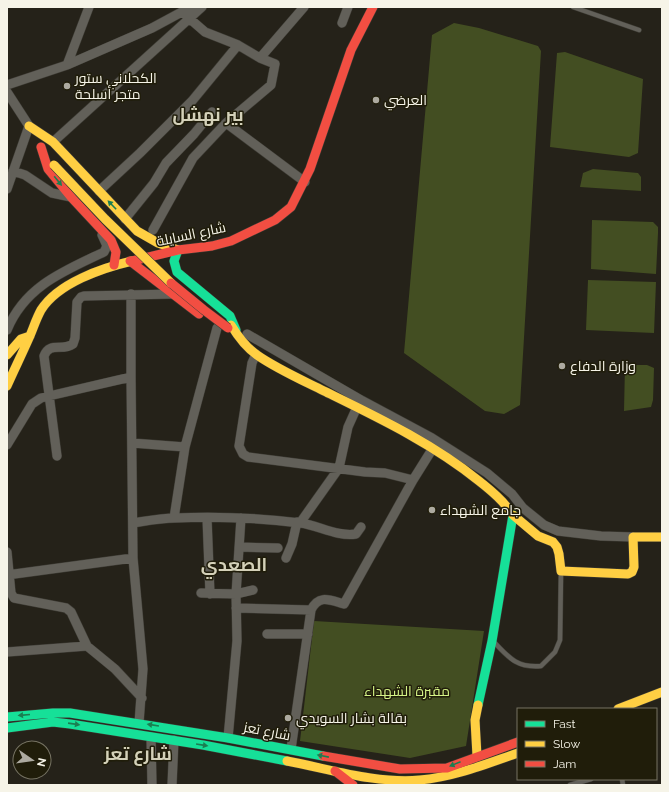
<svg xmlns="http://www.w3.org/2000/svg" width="669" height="792" font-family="Raleway,Cairo,sans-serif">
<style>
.green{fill:#434e22}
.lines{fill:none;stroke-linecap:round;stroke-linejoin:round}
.lane-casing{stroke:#3f3d36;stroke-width:5.5}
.street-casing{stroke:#3f3d36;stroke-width:10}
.fast-casing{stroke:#3f3d36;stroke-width:10}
.slow-casing{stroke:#3f3d36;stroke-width:10}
.jam-casing{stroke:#3f3d36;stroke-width:10}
.lane{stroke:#626059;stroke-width:4.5}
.street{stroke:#626059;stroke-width:9}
.fast{stroke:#16e098;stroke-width:9}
.slow{stroke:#ffcf43;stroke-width:9}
.jam{stroke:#f24e42;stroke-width:9}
.slow-bridge-casing{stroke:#3f3d36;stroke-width:10;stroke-linecap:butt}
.jam-bridge-casing{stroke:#3f3d36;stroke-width:10;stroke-linecap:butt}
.slow-bridge{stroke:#ffcf43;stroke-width:9}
.jam-bridge{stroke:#f24e42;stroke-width:9}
.oneway{fill:#1b7e51}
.poi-dot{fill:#adaaa0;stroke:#201d0a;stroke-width:1.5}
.labels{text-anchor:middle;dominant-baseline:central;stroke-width:3;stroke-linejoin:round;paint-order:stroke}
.poi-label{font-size:14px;fill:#f6f4e8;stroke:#201d0a;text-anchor:start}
.street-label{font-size:14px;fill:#f6f4e8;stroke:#201d0a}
.park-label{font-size:14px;fill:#d4f386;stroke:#201d0a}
.district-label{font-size:18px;font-weight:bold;fill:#d4d1b9;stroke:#201d0a}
</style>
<rect width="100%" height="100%" fill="#252219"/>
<path class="green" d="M454,23l25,5 59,18 3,5 -21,354 -16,9 -19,-3 -81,-58 28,-318z
M565,52l78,27 -5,74 -9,4 -79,-10 7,-94z
M593,169l45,4 3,4v14l-61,-4 3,-14z
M592,220l61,2 5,5v6l-2,41 -65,-5z
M588,280l68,2 -2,51 -68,-3z
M625,365h22l7,3 -1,32 -2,7 -27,4z
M314,621l170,10 -18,115 -56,12 -110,-17z"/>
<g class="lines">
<defs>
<path id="lane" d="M573,7l66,23
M494,642c15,16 23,26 47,24l14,-14 5,-12 1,-69
M622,779l1,6
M570,785l21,-6"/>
<path id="street" d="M342,23l6,-16
M260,58l44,-51
M67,65l22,-58
M7,85l60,-20 85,-37 39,-21
M7,92l22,34 -22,63
M226,123l79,59
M53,142l149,-135
M13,171l12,4 27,18 19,4
M99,191l41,-38 52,-52 46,-56
M125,219l29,-36 12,-20 28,-29 18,-22
M153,230l40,-72 33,-35 45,-38 4,-21 -15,-6 -22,-13 -33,-13 -23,-20
M131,294v83l2,181 10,111 -4,54
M7,330c18,-44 57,-59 97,-78l3,-6 -5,-11
M247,334l114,66 71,38 55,35 25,21 11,14 21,17 14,6 43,5 32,1
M256,354l-4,9 -13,83 4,8 5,3 117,15 20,1 28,7
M132,443l53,4
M7,445l25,-41 9,-6 8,-2 82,-19
M57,456l-13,-100c6,-15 18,-4 29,-12l2,-6 2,-36 4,-5 3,-1 89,-2
M174,518l11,-71 32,-119
M207,518l3,76
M133,523c13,-2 28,-5 42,-5 41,-2 84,0 125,5 18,2 37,14 56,11l5,-7
M300,523l39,-55 9,-41 9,-20
M239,547l39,1
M7,552l4,41 3,5 52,10 5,4 16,34 28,23 27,29
M286,558l6,-14 5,-22
M7,575l126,-17
M201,593l35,1 17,-4
M236,608l75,2
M267,634h41
M7,652l80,-6
M151,737l1,48
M228,738l9,-97 -1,-47 5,-76
M291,749l20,-139c8,-16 19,-10 33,-6l69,-124 20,-32
M172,785l2,-45"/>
<path id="fast" d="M178,250l-4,11 3,11 53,44 6,14
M478,705l14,-64 21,-126 -4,-5
M7,717l46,-4h17l158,25 95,18
M7,728l46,-6 17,2 133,21 84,16"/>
<path id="slow" d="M29,126l24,16 84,89 21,12 20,7
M231,325c6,10 16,23 26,30 20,14 45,25 67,36 53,26 108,52 155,90 11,9 22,17 30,29
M7,355l14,-16 9,-3
M7,386c7,-16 15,-32 22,-48 4,-9 7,-19 12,-28 17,-27 61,-42 91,-49
M513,515l25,21 15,6 4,5 2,7 2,17 67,3 4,-2 2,-5 -1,-30h29
M618,709l44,-17
M477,756l-2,-36 3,-15
M287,761c43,8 89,23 133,19 34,-3 66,-16 98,-27"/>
<path id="jam" d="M41,147l7,22 23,28 40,43 5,12 -2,13
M130,261l69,53
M132,261l46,-11 34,-4 19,-5 44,-21 16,-13 19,-38 41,-119 22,-43
M323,756l77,13 47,-1 71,-26
M335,771l18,14"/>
</defs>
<use href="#lane" class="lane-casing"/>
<use href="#street" class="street-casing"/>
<use href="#fast" class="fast-casing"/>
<use href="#slow" class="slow-casing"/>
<use href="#jam" class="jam-casing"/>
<use href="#lane" class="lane"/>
<use href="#street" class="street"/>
<use href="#fast" class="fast"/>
<use href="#slow" class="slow"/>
<use href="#jam" class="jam"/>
<defs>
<path id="slow-bridge" d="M54,165l51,54 66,64"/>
<path id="jam-bridge" d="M171,283l33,27 24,18"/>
</defs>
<use href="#slow-bridge" class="slow-bridge-casing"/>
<use href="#jam-bridge" class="jam-bridge-casing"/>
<use href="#slow-bridge" class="slow-bridge"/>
<use href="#jam-bridge" class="jam-bridge"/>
</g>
<defs><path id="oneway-solid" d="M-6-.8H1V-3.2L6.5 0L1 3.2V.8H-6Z"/></defs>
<g class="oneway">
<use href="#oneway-solid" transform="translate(58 181) rotate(51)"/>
<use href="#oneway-solid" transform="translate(112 205) rotate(-134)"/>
<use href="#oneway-solid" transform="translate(24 715) rotate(175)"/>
<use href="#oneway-solid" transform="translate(74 724) rotate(8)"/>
<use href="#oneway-solid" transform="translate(153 725) rotate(-171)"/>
<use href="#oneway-solid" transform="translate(202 745) rotate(9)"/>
<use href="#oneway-solid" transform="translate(323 756) rotate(-169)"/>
<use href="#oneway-solid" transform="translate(455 764) rotate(158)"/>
</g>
<g class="poi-dot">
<circle cx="67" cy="86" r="4"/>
<circle cx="376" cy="100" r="4"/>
<circle cx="562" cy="366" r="4"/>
<circle cx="432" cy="510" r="4"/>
<circle cx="288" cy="718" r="4"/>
</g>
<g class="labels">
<g class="poi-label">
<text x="75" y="78">الكحلاني ستور<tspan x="75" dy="16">متجر أسلحة</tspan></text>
<text x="384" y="100">العرضي</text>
<text x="570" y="366">وزارة الدفاع</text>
<text x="440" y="510">جامع الشهداء</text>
<text x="296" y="718">بقالة بشار السويدي</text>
</g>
<g class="street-label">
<text transform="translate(191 234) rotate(-12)">شارع السايلة</text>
<text transform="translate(267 731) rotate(11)">شارع تعز</text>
</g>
<g class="park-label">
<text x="407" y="691">مقبرة الشهداء</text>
</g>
<g class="district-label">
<text x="208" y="114">بير نهشل</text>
<text x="234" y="564">الصعدي</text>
<text x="138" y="753">شارع تعز</text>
</g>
</g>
<rect width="669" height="792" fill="none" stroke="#f6f4e8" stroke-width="16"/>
<rect x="517" y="708" width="140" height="72" fill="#201d0a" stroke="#767363"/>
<rect x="525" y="721" width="20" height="6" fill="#16e098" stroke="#767363"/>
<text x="553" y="728" font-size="12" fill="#f6f4e8">Fast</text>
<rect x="525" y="741" width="20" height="6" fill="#ffcf43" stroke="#767363"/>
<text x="553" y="748" font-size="12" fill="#f6f4e8">Slow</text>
<rect x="525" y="761" width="20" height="6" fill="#f24e42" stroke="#767363"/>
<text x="553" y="768" font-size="12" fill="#f6f4e8">Jam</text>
<g transform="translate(32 760) rotate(103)"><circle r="19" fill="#201d0a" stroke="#767363"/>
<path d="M0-3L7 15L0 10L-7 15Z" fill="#adaaa0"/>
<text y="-6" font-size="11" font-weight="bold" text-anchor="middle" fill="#f6f4e8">N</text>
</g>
</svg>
